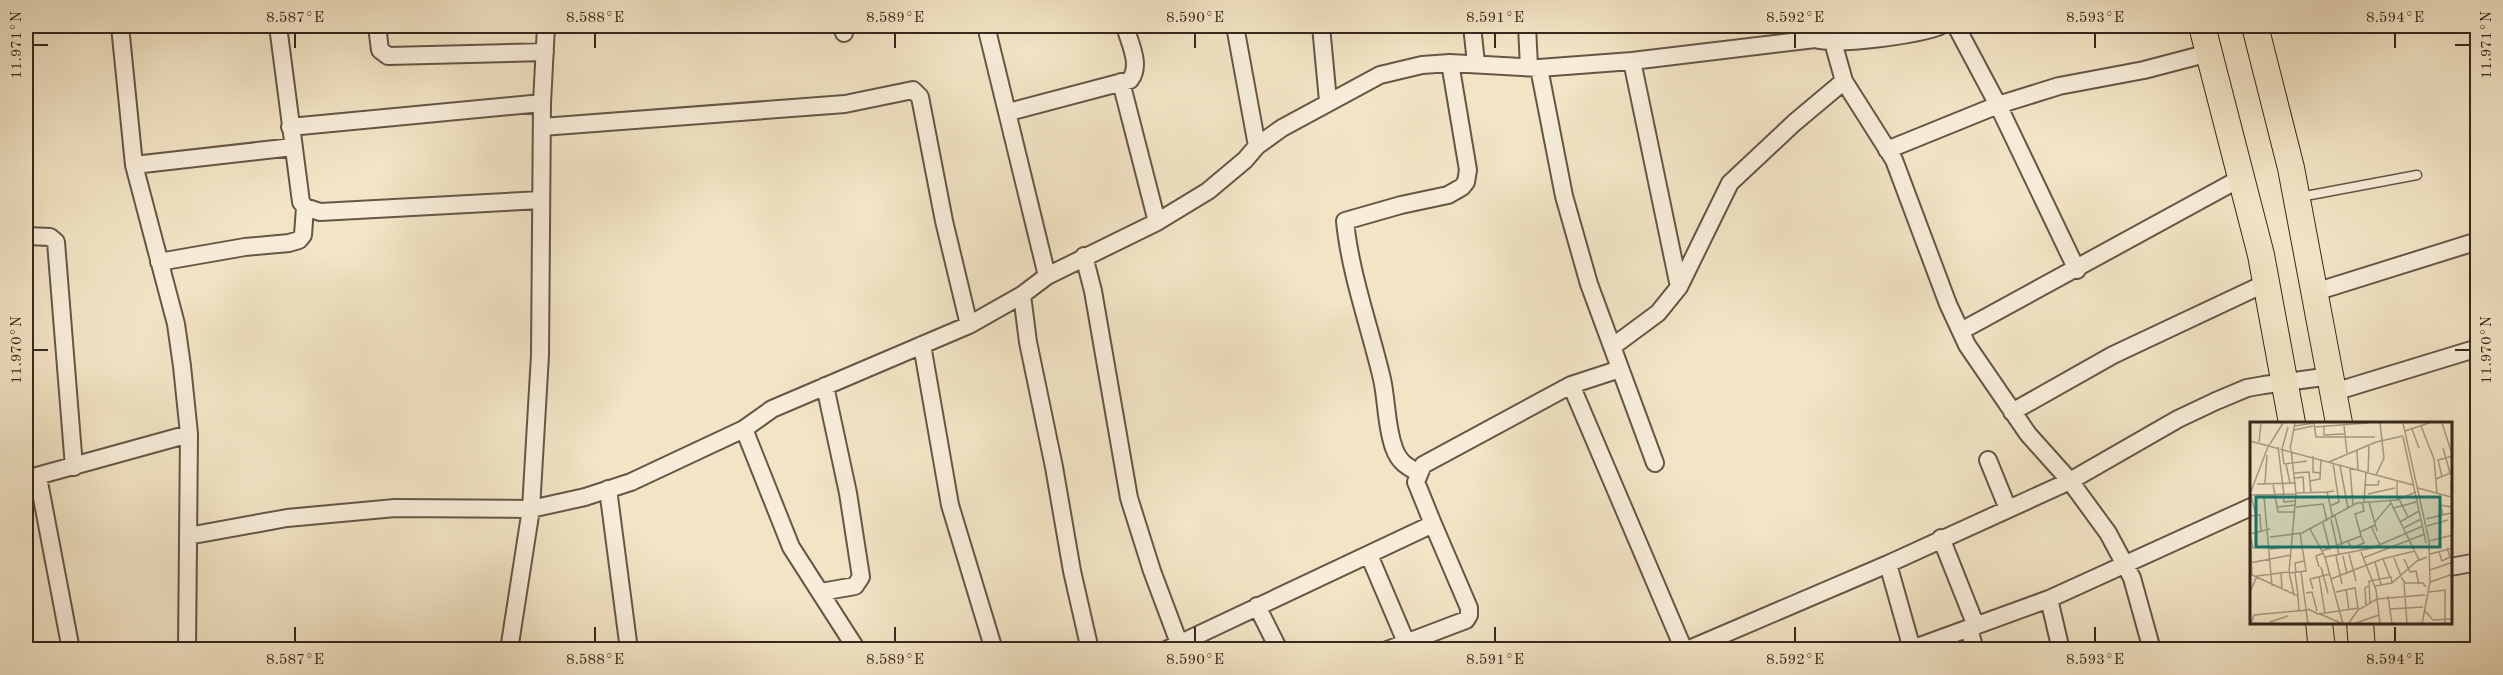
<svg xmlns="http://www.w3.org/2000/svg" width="2503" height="675" font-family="'Old Standard TT',serif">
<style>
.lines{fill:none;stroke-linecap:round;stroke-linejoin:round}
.service-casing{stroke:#665646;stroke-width:11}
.minor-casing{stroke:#665646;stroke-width:20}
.primary-casing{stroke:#37271c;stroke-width:28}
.service{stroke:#f7edd9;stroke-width:8}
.minor{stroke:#f7edd9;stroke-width:16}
.primary{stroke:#f2e4c5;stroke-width:26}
.ticks{fill:none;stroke:#37271c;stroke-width:2}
.inset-road{fill:none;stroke:#a79881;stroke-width:1.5}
.view{fill:#0f766e;fill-opacity:0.15;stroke:#0f766e;stroke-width:3}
.inset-edge{fill:none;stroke:#37271c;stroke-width:3}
.neatline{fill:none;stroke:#37271c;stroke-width:2}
.ticks-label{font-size:15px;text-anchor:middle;fill:#37271c}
</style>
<rect width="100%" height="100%" fill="#f2e4c5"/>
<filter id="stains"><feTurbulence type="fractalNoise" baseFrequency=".00333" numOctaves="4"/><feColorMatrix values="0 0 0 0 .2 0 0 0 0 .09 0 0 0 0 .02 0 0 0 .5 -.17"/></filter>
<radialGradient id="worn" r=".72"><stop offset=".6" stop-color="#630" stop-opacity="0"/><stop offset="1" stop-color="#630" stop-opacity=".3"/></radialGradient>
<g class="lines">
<defs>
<path id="service" d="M2300,197l117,-22"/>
<path id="minor" d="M120,26l14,139 42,159 6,42 7,68 -2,216
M278,26l23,176 4,5 15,5 221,-12
M377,26l3,24 8,6 157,-4
M842,26l2,7
M986,26l61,250
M1235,26l22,120
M1321,26l7,75
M1472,26l4,37
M1527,26l2,41
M1956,26l42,79 79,165
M1833,42l11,39 50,79 54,144 19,41 61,89 42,47 38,52 24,45 20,72
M1632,61l47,226
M1539,68l25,128 25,88 66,179
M1121,82l36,140
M1009,112l121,-32c12,-15 -1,-38 -5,-54
M290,127l252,-24
M542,127l303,-23 68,-14 7,7 24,124 25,104
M1887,150l111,-45 61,-19 85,-16 65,-17
M134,165l159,-18
M26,236l24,1 6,5 18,225
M1084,256l9,35 36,207 23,73 27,72
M159,262l86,-15 44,-4 10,-3 4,-5 2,-28
M2315,292l163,-51
M1022,295l6,47 26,125 18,104 18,79
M1961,331l280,-153
M922,345l28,160 44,145
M1612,347l46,-34 21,-26 51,-104 64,-60 50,-42
M1571,385l113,265
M2334,392l144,-44
M2012,412l101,-57 153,-72
M744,429l47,118 66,103
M1988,460l20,49
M1419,473c-13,-7 -20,-11 -25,-25 -8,-22 -7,-46 -12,-69 -12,-51 -32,-106 -37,-158l56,-16 47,-10 14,-8 4,-5 2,-12 -18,-107
M38,477l33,173
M26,479l163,-45
M608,489l21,161
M188,536l99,-18 108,-10 136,1 54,-12 46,-15 113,-53 28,-20 197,-84 53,-30 25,-19 110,-54 51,-31 37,-31 12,-14 25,-18 98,-53 42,-10 28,-2 89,5 93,-7 183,-22c22,7 102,-4 125,-13
M1941,538l35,88
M1369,555l37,87
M1888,564l24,85
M2450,567l28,-5
M821,592l34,-6 6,-9 -13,-84 -23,-107
M2049,599l12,51
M1257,606l22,44
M1969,629l6,21
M509,650l22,-141 9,-154 2,-252 4,-77
M1166,650l267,-126 -17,-42 7,-17 148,-80 49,-16
M1387,650l79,-30 3,-5v-7l-36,-84
M1687,650l201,-86 182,-83 108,-62 38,-18 31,-13 17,-3 67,-9
M1909,650l140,-51 202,-92"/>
<path id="primary" d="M2202,26l59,229 31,168
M2255,26l36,142 48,255
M2319,622l3,28
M2360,622l2,28"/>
</defs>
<use href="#service" class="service-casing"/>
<use href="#minor" class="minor-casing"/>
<use href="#primary" class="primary-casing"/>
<use href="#service" class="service"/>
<use href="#minor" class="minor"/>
<use href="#primary" class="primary"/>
</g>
<path class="ticks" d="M295,33v15M595,33v15M895,33v15M1195,33v15M1495,33v15M1795,33v15M2095,33v15M2395,33v15M33,45h15M2455,45h15M33,350h15M2455,350h15M295,627v15M595,627v15M895,627v15M1195,627v15M1495,627v15M1795,627v15M2095,627v15M2395,627v15"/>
<g transform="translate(2250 422)">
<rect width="202" height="202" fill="#f2e4c5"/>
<path class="inset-road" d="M64,1l2,14h59M153,1l26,118 1,41 -8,42M192,1l9,28M45,4l19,-3M94,4l3,27M171,4l13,33 3,34M64,5l54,-4M74,5v8l20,-1M162,7l7,19M44,8l19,-4M155,9l24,-8M153,15l23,106M0,19l163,44M9,20l2,-19M20,22l13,-21M28,25l6,48M193,26l7,25M40,27l5,-26M41,27l5,45 -7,78 5,23M107,29l1,19M63,34v16l7,1M79,40l47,-20 27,-6M34,42l-2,-15 6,-22M34,42l23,-3M36,42l4,19M90,44l8,42M100,46l3,37M44,51l15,-1 2,20M118,51l1,-27M126,53l8,-17 -4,-35M192,55l-4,-17 15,-4M45,56l8,-1 1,15M186,57l17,-7M60,59l10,-2 1,-20M147,59v19M15,61l2,-28M201,61l2,43M7,62l39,-1M23,62l5,28h17M115,63h13l1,-5M168,66l33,9M46,71l31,-1M0,72l19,-50M118,72l27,-6M0,73l46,-1M1,73l5,20M33,73l1,7 12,-1M14,75l8,89M149,77l9,18M140,79l29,59M114,80l2,-30M119,80l8,29M80,84l9,-4 -6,-39M27,85l19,-2M46,85l27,-3 4,17M144,86l22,-6M193,92l-3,-9 11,2M0,94l10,-1 1,17M85,94l7,29M83,96l-6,-26 7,-1M81,97l8,36M176,97l25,-6M150,100l19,-11M73,101l7,27M124,101l17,-20M121,104l9,19M177,104l21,-6M154,106l17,-9M60,107l15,28 18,67M110,110l-5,-18 9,-3 -2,-9M20,115l32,-4 55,-30 40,-3 19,-8M179,119l24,-6M98,120l4,6 12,-5 -3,-7M3,127l-3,-15 20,-5M20,127l23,-3M1,128l1,26M72,129l39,-15 -1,-4 15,-7M111,130l15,38 4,34M189,130l3,9 8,-4 -3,-9M99,132l7,27M180,132l23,-6M86,134l6,28M93,134l4,18M75,135l47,-9 51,-22M113,136l62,-24M144,136l7,18M133,137l7,18M154,137l6,13 6,-1 3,13M125,140l6,23M0,141l41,-8M69,145l-3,-11 7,-3M71,145l7,26M180,148l23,-8M31,150l1,18M51,150l7,52M39,151l17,-2 -6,-38M45,151l3,22M46,151l-1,-10 9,-2M0,152l48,22 1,15M69,154l6,38M151,155l4,6h18l3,4M81,157l51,-20 33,-8M180,160l23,-8M154,161l3,41M125,164l17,-3 25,-22 10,-4M63,167l-3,-10 20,-5M96,167l3,21M0,170l7,-16 31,-4M86,170l19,-4 3,20M179,170l16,-2v34M56,171l6,-1 5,19M138,174l4,28M120,182l-1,-23 22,-4 1,6M116,184l-1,-18 3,-2M58,187l10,5 41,-6M140,187l33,-2M175,189l8,9 20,-1M70,192l23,10M20,200l18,-6M1,202l3,-9 54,-5M98,202l10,-14 19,-11 48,-4M103,202l26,-9"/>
<path class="view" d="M6,75h184v50h-184z"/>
<rect width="202" height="202" class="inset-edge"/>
</g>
<rect width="2503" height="675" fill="none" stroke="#f2e4c5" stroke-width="66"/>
<rect x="33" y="33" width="2437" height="609" class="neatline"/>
<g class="ticks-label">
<text x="295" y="22">8.587°E</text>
<text x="595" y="22">8.588°E</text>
<text x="895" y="22">8.589°E</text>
<text x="1195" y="22">8.590°E</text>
<text x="1495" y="22">8.591°E</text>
<text x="1795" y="22">8.592°E</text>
<text x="2095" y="22">8.593°E</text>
<text x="2395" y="22">8.594°E</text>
<text transform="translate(16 45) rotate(-90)" y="5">11.971°N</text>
<text transform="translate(2486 45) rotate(-90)" y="5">11.971°N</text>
<text transform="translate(16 350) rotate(-90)" y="5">11.970°N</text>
<text transform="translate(2486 350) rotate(-90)" y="5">11.970°N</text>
<text x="295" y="664">8.587°E</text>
<text x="595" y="664">8.588°E</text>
<text x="895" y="664">8.589°E</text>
<text x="1195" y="664">8.590°E</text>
<text x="1495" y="664">8.591°E</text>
<text x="1795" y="664">8.592°E</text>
<text x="2095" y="664">8.593°E</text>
<text x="2395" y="664">8.594°E</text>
</g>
<rect width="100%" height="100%" filter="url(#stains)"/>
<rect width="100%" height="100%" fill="url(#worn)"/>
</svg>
